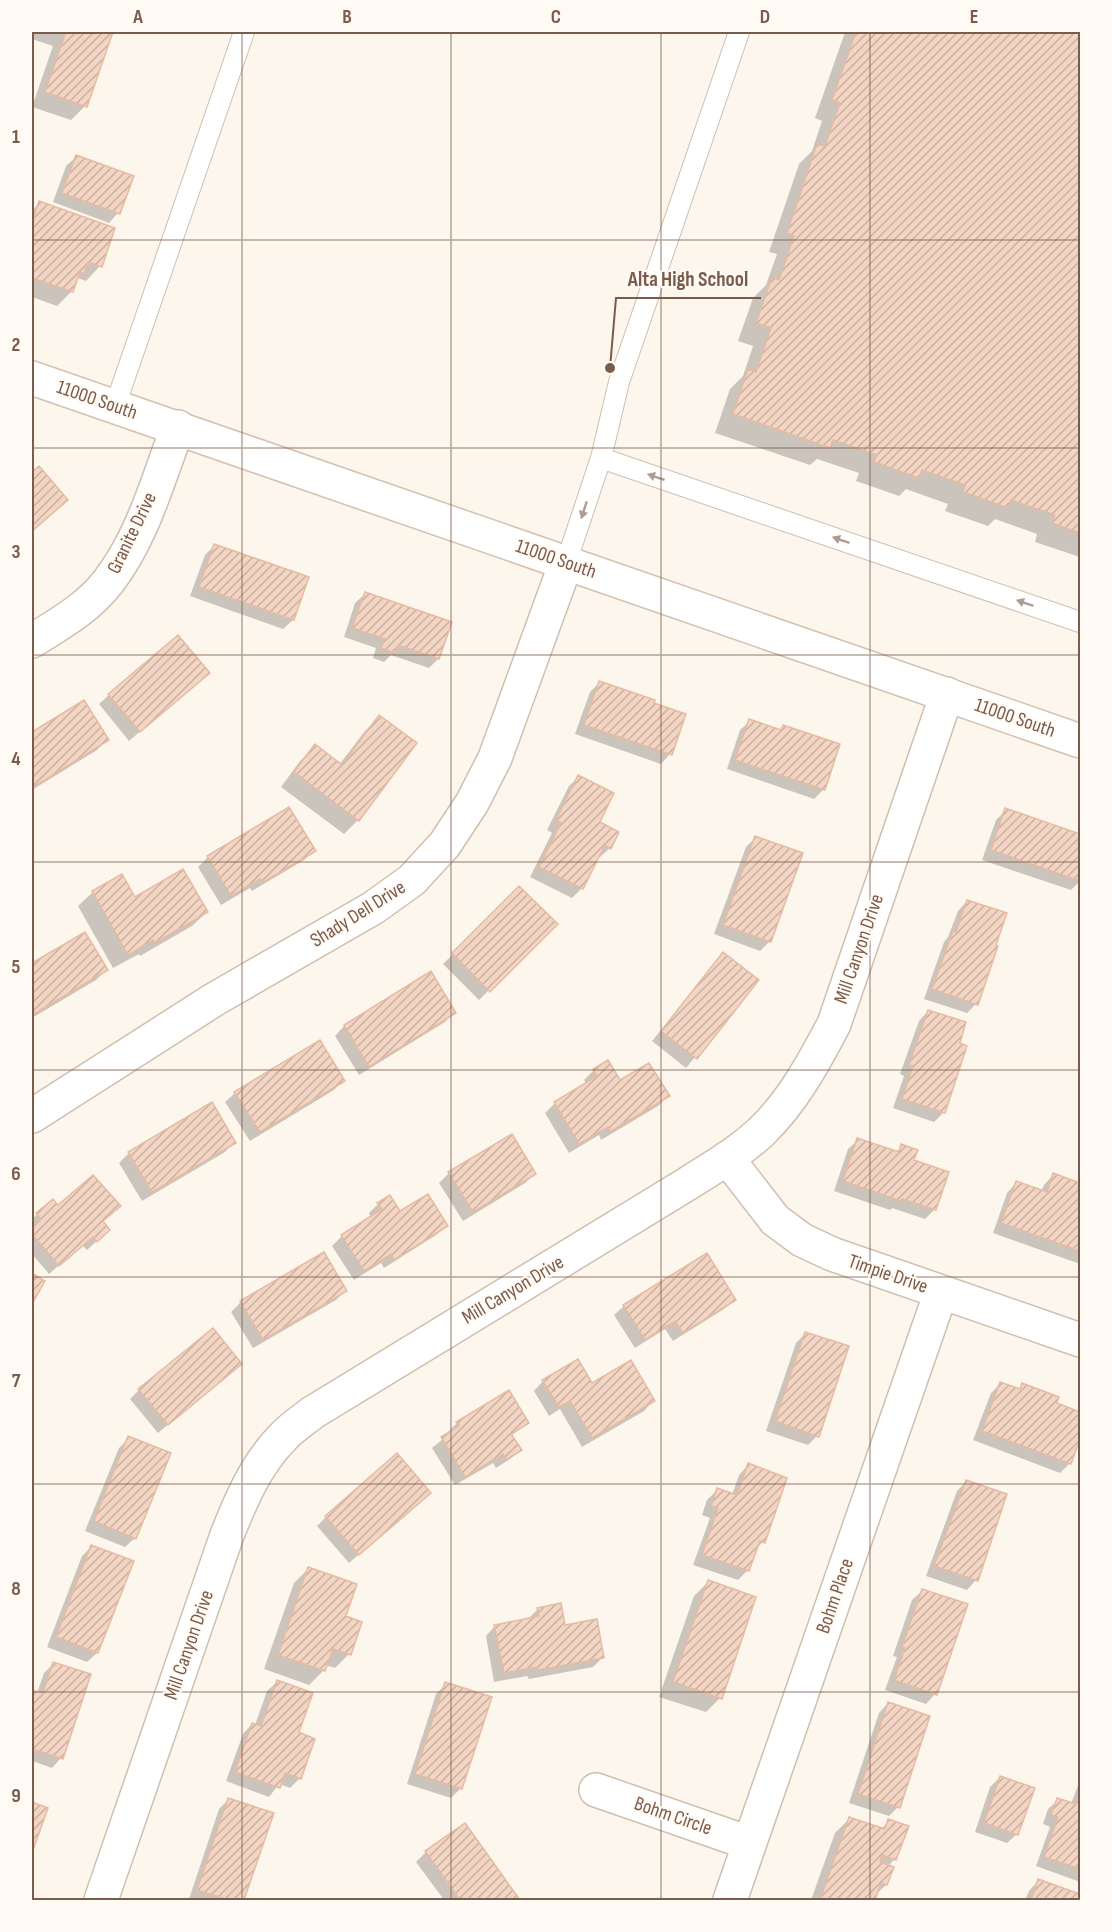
<svg xmlns="http://www.w3.org/2000/svg" width="1112" height="1932" font-family="'Sofia Sans Condensed',sans-serif">
<style>
.shadow{fill:#0003}
.building{fill:url(#building-hatch);stroke:#e6bba3;stroke-width:1.5}
.lines{fill:none;stroke-linecap:round;stroke-linejoin:round}
.lane-casing{stroke:#d1beb0;stroke-width:22}
.street-casing{stroke:#d1beb0;stroke-width:36}
.secondary-casing{stroke:#d6c0b0;stroke-width:36}
.lane{stroke:#fff;stroke-width:20}
.street{stroke:#fff;stroke-width:33}
.secondary{stroke:#fff;stroke-width:33}
.oneway{fill:#af9d94}
.grid{fill:none;stroke:#7a5c4d;stroke-width:1.5;stroke-opacity:0.55}
.labels{text-anchor:middle;dominant-baseline:central;stroke-width:4.5;stroke-linejoin:round;paint-order:stroke}
.street-label{font-size:20px;fill:#7a5c4d;stroke:#fffaf3}
.leader{fill:none;stroke:#7a5c4d;stroke-width:2}
.callout-dot{fill:#7a5c4d;stroke:#fffaf3;stroke-width:2}
.callout-label{font-size:21px;text-anchor:middle;font-weight:bold;fill:#7a5c4d;stroke:#fffaf3;stroke-width:4.5;stroke-linejoin:round;paint-order:stroke}
.neatline{fill:none;stroke:#7a5c4d;stroke-width:2}
.grid-label{font-size:20px;text-anchor:middle;font-weight:bold;fill:#7a5c4d}
</style>
<defs>
<pattern id="building-hatch" width="6" height="6" patternUnits="userSpaceOnUse" patternTransform="scale(1.5)"><rect width="6" height="6" fill="#f3d5c3"/><path d="M-1 1l2-2M0 6l6-6M5 7l2-2" fill="none" stroke="#cab0a1"/></pattern>
</defs>
<rect width="100%" height="100%" fill="#fdf6ec"/>
<path class="shadow" d="M32,32h79l-26,74 -14,14 -39,-13 21,-61 -21,-7z
M845,32h235v525l-45,-15 2,-8 -42,-15 -7,7 -43,-15 3,-7 -42,-15 -7,7 -43,-15 3,-8 -42,-14 -7,6 -95,-32 15,-44 13,-13 10,-30 -15,-5 15,-43 13,-13 11,-31 -8,-2 30,-88 13,-13 10,-30 -7,-3z
M76,157l42,56 -9,10 -56,-21 13,-36z
M39,203l61,63 -14,15 -8,-3 -6,13 -15,15 -25,-9v-86z
M39,468l13,46 -20,17v-57z
M214,546l79,74 -10,9 -93,-33 15,-41z
M365,594l73,65 -9,9 -38,-13 -7,7 -11,-4 3,-10 -32,-11 11,-34z
M208,673l-79,68 -30,-37 10,-9z
M600,682l70,72 -9,10 -86,-30 15,-42z
M84,702l23,38 -10,10 -65,40v-56z
M379,717l-21,103 -14,14 -63,-47 19,-26 15,-15 24,19 26,-34z
M750,721l29,10 4,-4 41,62 -10,10 -87,-30 13,-39z
M579,777l31,71 -10,9 -2,-1 -16,32 -10,10 -42,-21 22,-44 -5,-3 22,-44z
M288,809l26,42 -10,9 -52,31 -2,-3 -29,17 -23,-38 10,-10z
M1006,810l74,25v46l-9,9 -89,-30 14,-40z
M756,837l14,104 -10,10 -46,-17 32,-87z
M519,888l36,36 -76,76 -36,-36z
M93,892l41,7 73,13 -15,14 -52,30 -1,-2 -26,14 -35,-62z
M967,901l9,103 -9,9 -43,-14 20,-57 4,-5 10,-26z
M85,934l21,36 -10,10 -64,38v-53z
M723,954l34,26 -71,88 -34,-27z
M430,973l24,39 -9,10 -86,53 -24,-39 9,-10z
M928,1011l16,101 -10,10 -41,-14 11,-32 -4,-2 19,-53z
M607,1062l13,20 48,14 -10,10 -57,34 -2,-5 -30,18 -24,-40 10,-10 32,-19 -3,-4 10,-10z
M343,1080l-9,10 -84,51 -25,-39 10,-9z
M212,1104l22,38 -9,10 -83,49 -23,-38 10,-10z
M858,1140l38,12 6,-6 10,15 23,48 -10,10 -33,-11 -2,2 -56,-19 14,-42z
M449,1173l86,1 -10,9 -62,38 -24,-38z
M1053,1175l27,10 -1,18h1v61l-87,-31 14,-40 9,-10 25,9 3,-7z
M378,1204l22,9 46,12 -10,10 -52,33 -3,-5 -27,17 -22,-34 10,-10 29,-18 -2,-5z
M58,1207l43,15 -2,17 -12,11 -5,-5 -33,29 -17,-20v-34l5,-6z
M345,1291l-9,9 -83,48 -22,-36 10,-10z
M734,1300l-10,9 -51,32 -8,-12 -30,19 -21,-33 10,-9z
M806,1333l11,103 -9,9 -42,-14 30,-88z
M240,1364l-82,69 -28,-34 9,-9z
M543,1381l49,4 61,16 -9,10 -62,36 -22,-38 -11,7 -15,-25z
M1000,1384l18,6 4,-5 33,19 25,10v20l-10,29 -10,10 -87,-33 18,-47z
M457,1423h70l-16,13 9,14 -10,9 -14,9 -3,-5 -38,22 -23,-37 17,-14 -1,-2z
M129,1438l6,100 -10,9 -40,-16 34,-83z
M748,1465l15,77 -8,8 -7,20 -10,10 -45,-15 17,-47 -8,-3 5,-15 10,-10 15,5 7,-20z
M967,1481l9,99 -9,10 -41,-14 31,-85z
M420,1502l-71,61 -32,-37 9,-9z
M91,1547l41,15 -35,91 -10,9 -40,-15 35,-91z
M308,1569l36,48 5,37 -14,14 -10,-3 -1,5 -15,15 -45,-16 30,-86z
M708,1582l12,116 -14,14 -47,-15 35,-101z
M922,1591l13,103 -9,10 -41,-14 12,-33 -4,-1 19,-56z
M538,1609l64,49 -9,9 -64,12 -2,-3 -33,6 -8,-46 9,-10 33,-7z
M53,1664l8,94 -9,10 -20,-7v-69l5,1 7,-20z
M277,1682l20,51 3,45 -10,10 -11,-4 -10,13 -43,-16 17,-47 9,-10 3,1 12,-34z
M446,1684l44,14 -30,91 -9,9 -44,-14 29,-90z
M888,1703l10,104 -9,9 -40,-13 30,-90z
M1000,1777l17,57 -10,9 -32,-11 15,-45z
M1080,1780v102l-44,-16 14,-39 -7,-3 5,-15 10,-9 13,4z
M229,1799l43,15 -29,86 -54,-1 30,-90z
M32,1804l14,5 -14,40z
M850,1818l31,11 8,-8 6,38 -7,7 -2,19 -11,10 -2,5h-62l24,-67z
M465,1825l53,75h-74l-28,-38 10,-10z
M1038,1881l42,15 -1,4h-54l4,-9z"/>
<path class="building" d="M66,32h47l-26,75 -42,-15z
M856,32h224v501l-28,-10 3,-8 -44,-15 -3,8 -45,-16 2,-7 -43,-15 -3,8 -45,-16 3,-7 -44,-15 -3,8 -97,-34 15,-45 8,3 15,-44 -15,-5 16,-46 7,3 15,-44 -7,-3 30,-89 8,2 15,-43 -8,-3z
M76,155l58,21 -14,38 -58,-21z
M39,201l76,27 -13,39 -14,-5 -4,12 -4,-2 -7,20 -41,-14v-55z
M39,466l29,34 -36,31v-59z
M214,544l95,33 -15,43 -95,-33z
M365,592l87,30 -13,37 -41,-14 -3,8 -14,-5 4,-9 -33,-11z
M178,635l32,38 -70,59 -32,-38z
M599,681l56,19 -1,3 32,11 -14,41 -88,-30z
M84,700l25,40 -77,48v-56z
M379,715l38,28 -58,78 -65,-49 21,-28 27,21z
M749,719l32,11 2,-5 57,19 -15,46 -90,-30z
M578,775l36,18 -14,29 19,10 -8,17 -6,-4 -22,44 -44,-22 22,-44 -5,-3z
M289,807l27,44 -54,32 -2,-4 -29,17 -24,-40z
M1005,808l75,26v47l-89,-31z
M755,836l48,17 -32,89 -48,-17z
M183,869l25,43 -53,31 -2,-3 -25,15 -36,-64 30,-17 13,23z
M519,886l39,38 -68,68 -38,-39z
M967,900l40,13 -11,32 2,1 -20,59 -46,-16 21,-58 3,1z
M85,932l23,38 -76,45v-52z
M723,952l36,28 -62,79 -36,-28z
M431,971l25,42 -87,54 -25,-42z
M928,1010l38,12 -6,21 7,3 -22,67 -43,-14 11,-33 -4,-1z
M320,1040l25,41 -85,51 -26,-40z
M608,1060l12,20 29,-17 21,33 -59,35 -3,-4 -29,17 -25,-42 43,-26 -4,-7z
M212,1102l24,41 -84,49 -24,-40z
M512,1134l24,40 -63,38 -25,-40z
M857,1138l42,14 2,-8 17,6 -4,10 35,12 -13,38 -34,-11 -1,2 -58,-20z
M1053,1173l27,10v68l-79,-28 15,-42 31,11z
M93,1175l28,31 -18,15 7,9 -13,12 -4,-5 -34,29 -27,-32v-7l9,-8 -5,-6 17,-14 5,6z
M428,1194l20,32 -54,34 -3,-6 -27,17 -23,-36 41,-26 -5,-6 13,-8 10,16z
M324,1252l23,39 -84,49 -23,-39z
M707,1253l29,47 -53,33 -8,-12 -30,19 -22,-35z
M32,1273l13,8 -13,23z
M213,1328l29,36 -74,61 -30,-36z
M805,1332l44,14 -30,91 -44,-16z
M578,1359l14,24 39,-23 24,41 -63,37 -22,-37 -11,6 -17,-27z
M1000,1382l20,7 2,-6 37,14 -2,6 23,9v27l-9,25 -89,-33z
M509,1390l20,33 -18,11 11,16 -16,10 -3,-6 -38,23 -24,-40 18,-11 -3,-4z
M128,1436l43,17 -35,86 -42,-18z
M397,1453l34,40 -72,62 -34,-39z
M748,1463l39,15 -22,65 -5,-2 -11,30 -47,-16 16,-47 -7,-2 6,-18 20,7z
M966,1480l41,14 -29,87 -44,-15z
M91,1545l43,16 -36,92 -42,-16z
M308,1567l49,17 -11,32 16,6 -11,33 -18,-6 -8,22 -47,-16z
M708,1580l48,17 -34,102 -49,-17z
M922,1589l46,15 -31,91 -43,-15 11,-32 -3,-1z
M561,1603l4,22 32,-6 7,39 -66,12 -1,-3 -33,6 -10,-48 45,-9 -2,-8z
M53,1662l38,12 -28,85 -31,-10v-59l11,3z
M277,1680l36,13 -14,39 16,7 -14,40 -16,-6 -5,15 -45,-16 17,-49 9,3z
M445,1682l47,15 -30,92 -47,-15z
M888,1702l42,14 -30,92 -42,-14z
M1000,1776l35,12 -17,47 -34,-12z
M1080,1790v79l-36,-12 14,-40 -7,-2 6,-17 19,6z
M228,1798l46,15 -30,87h-15l-32,-10z
M32,1802l16,6 -16,45z
M849,1817l36,12 3,-10 21,7 -13,34 -14,-5 -2,7 14,5 -7,18 -6,-2 -6,17h-55z
M465,1823l55,77h-60l-35,-49z
M1038,1879l42,15v6h-49z"/>
<g class="lines">
<defs>
<path id="lane" d="M115,406l129,-374
M601,458l479,164
M566,563l35,-105 18,-76 120,-350"/>
<path id="street" d="M32,641c27,-17 56,-33 76,-59 35,-45 50,-103 70,-155
M32,1116l183,-117 158,-91 39,-28 33,-36 27,-41 23,-45 71,-195
M727,1158l48,62 27,20 30,14 248,86
M596,1790l153,53
M101,1900l126,-365c14,-35 29,-71 56,-98 8,-9 19,-16 29,-24l375,-229c25,-16 53,-32 75,-53 31,-30 52,-69 72,-107l113,-330
M730,1900l211,-608"/>
<path id="secondary" d="M32,378l1048,363"/>
</defs>
<use href="#lane" class="lane-casing"/>
<use href="#street" class="street-casing"/>
<use href="#secondary" class="secondary-casing"/>
<use href="#lane" class="lane"/>
<use href="#street" class="street"/>
<use href="#secondary" class="secondary"/>
</g>
<defs><path id="oneway-solid" d="M-6-.8H1V-3.2L6.5 0L1 3.2V.8H-6Z" transform="scale(1.5)"/></defs>
<g class="oneway">
<use href="#oneway-solid" transform="translate(656 477) rotate(-161)"/>
<use href="#oneway-solid" transform="translate(584 510) rotate(108)"/>
<use href="#oneway-solid" transform="translate(841 540) rotate(-161)"/>
<use href="#oneway-solid" transform="translate(1025 603) rotate(-161)"/>
</g>
<path class="grid" d="M242,32v1868M451,32v1868M661,32v1868M870,32v1868M32,240h1048M32,448h1048M32,655h1048M32,862h1048M32,1070h1048M32,1277h1048M32,1484h1048M32,1692h1048"/>
<g class="labels">
<g class="street-label">
<text transform="translate(97 400) rotate(19)">11000 South</text>
<text transform="translate(132 533) rotate(-64)">Granite Drive</text>
<text transform="translate(556 559) rotate(19)">11000 South</text>
<text transform="translate(1015 718) rotate(19)">11000 South</text>
<text transform="translate(358 914) rotate(-32)">Shady Dell Drive</text>
<text transform="translate(859 949) rotate(-71)">Mill Canyon Drive</text>
<text transform="translate(888 1274) rotate(19)">Timpie Drive</text>
<text transform="translate(513 1290) rotate(-31)">Mill Canyon Drive</text>
<text transform="translate(835 1596) rotate(-71)">Bohm Place</text>
<text transform="translate(189 1645) rotate(-71)">Mill Canyon Drive</text>
<text transform="translate(673 1816) rotate(19)">Bohm Circle</text>
</g>
</g>
<path class="leader" d="M610 368L616 298H761"/>
<circle class="callout-dot" cx="610" cy="368" r="6"/>
<g class="callout-label">
<text x="688" y="286">Alta High School</text>
</g>
<rect width="1112" height="1932" fill="none" stroke="#fffaf3" stroke-width="66"/>
<rect x="33" y="33" width="1046" height="1866" class="neatline"/>
<g class="grid-label">
<text x="138" y="23">A</text>
<text x="347" y="23">B</text>
<text x="556" y="23">C</text>
<text x="765" y="23">D</text>
<text x="974" y="23">E</text>
<text x="16" y="143">1</text>
<text x="16" y="351">2</text>
<text x="16" y="558">3</text>
<text x="16" y="765">4</text>
<text x="16" y="973">5</text>
<text x="16" y="1180">6</text>
<text x="16" y="1387">7</text>
<text x="16" y="1595">8</text>
<text x="16" y="1802">9</text>
</g>
</svg>
